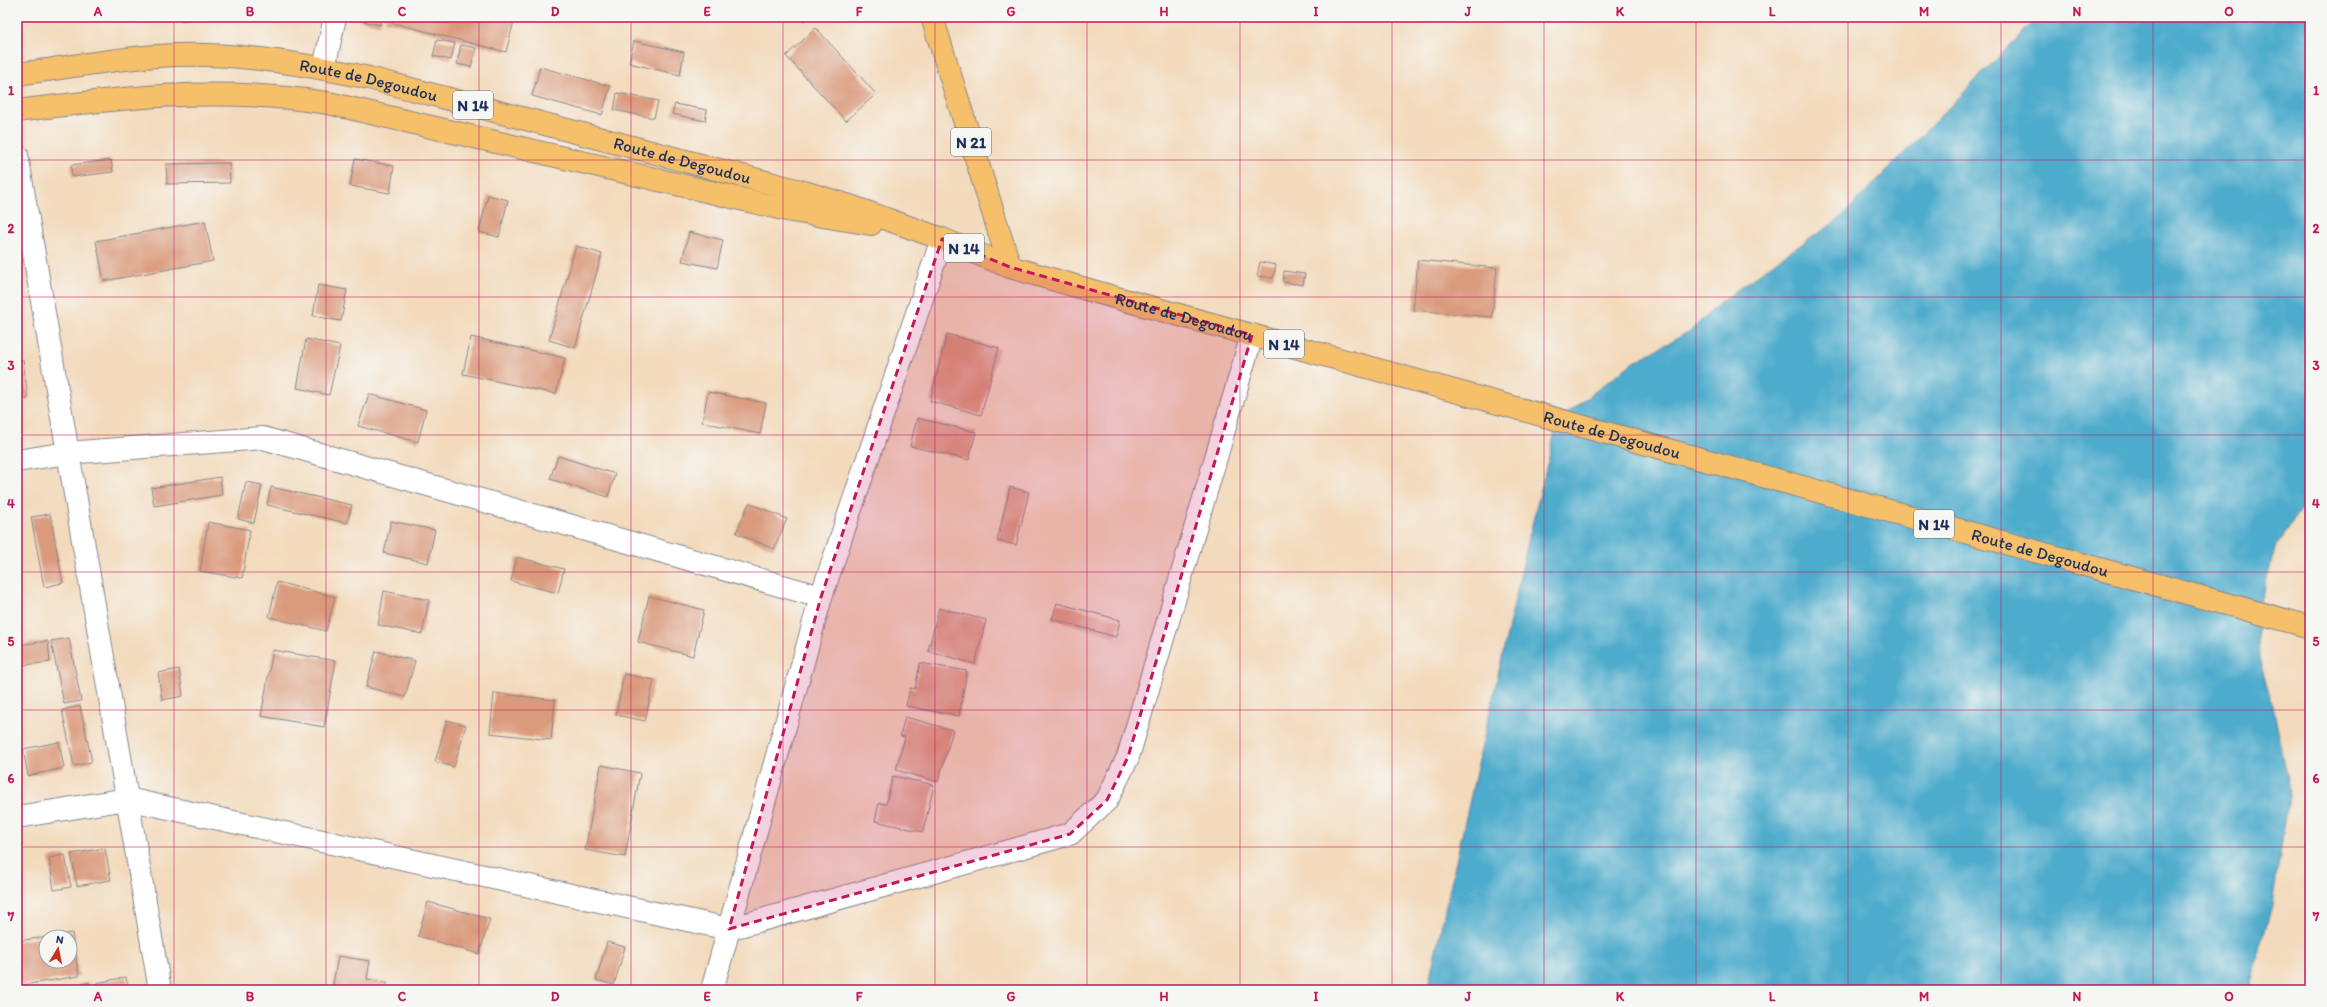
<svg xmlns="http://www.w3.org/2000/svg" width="2327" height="1007" font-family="Itim,sans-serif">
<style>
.water{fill:#4eabcc;stroke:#346d95}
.building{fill:#da9a7c}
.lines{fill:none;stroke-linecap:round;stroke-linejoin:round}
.street-casing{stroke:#87848d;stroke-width:24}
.primary-casing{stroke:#87848d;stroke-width:24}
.street{stroke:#fff;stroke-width:22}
.primary{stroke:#f6c06b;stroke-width:22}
.marked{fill:#c2185b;fill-opacity:0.2;stroke:#c2185b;stroke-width:3;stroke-dasharray:8 5;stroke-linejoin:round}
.grid{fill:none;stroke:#c2185b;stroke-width:1;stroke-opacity:0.55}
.labels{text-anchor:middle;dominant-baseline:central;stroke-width:3;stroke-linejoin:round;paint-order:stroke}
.shield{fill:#f6f6f2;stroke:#5d6b8a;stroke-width:1}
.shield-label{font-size:16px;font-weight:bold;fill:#1b2f5e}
.street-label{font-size:17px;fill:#1b2f5e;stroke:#f6f6f2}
.neatline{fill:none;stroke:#c2185b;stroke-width:1.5}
.grid-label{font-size:13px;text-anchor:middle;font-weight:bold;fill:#c2185b}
</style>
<rect width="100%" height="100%" fill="#f6f6f2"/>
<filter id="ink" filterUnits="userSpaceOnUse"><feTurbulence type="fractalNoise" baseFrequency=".025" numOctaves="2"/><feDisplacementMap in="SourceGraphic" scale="8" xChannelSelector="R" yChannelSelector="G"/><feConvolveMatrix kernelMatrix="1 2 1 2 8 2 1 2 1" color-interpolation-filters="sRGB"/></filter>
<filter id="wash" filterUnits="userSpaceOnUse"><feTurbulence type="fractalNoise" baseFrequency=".012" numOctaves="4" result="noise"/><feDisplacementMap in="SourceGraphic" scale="16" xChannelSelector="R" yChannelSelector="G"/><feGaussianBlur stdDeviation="0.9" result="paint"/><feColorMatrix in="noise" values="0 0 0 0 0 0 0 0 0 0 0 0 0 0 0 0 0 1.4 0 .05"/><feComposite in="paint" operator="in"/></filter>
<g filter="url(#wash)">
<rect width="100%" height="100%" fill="#f3dabc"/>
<path class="water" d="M2038,17h272v478l-34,51 -19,66 2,47 14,47 17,84 -18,115 -23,85h-822l102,-453 29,-117 73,-56 59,-33 31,-29 58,-43 57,-37z"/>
<g id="blocks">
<path class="building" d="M180,17h17v1l-16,3z
M360,17h22l-2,8 -21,-5z
M386,17h129l-9,35 -121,-31z
M800,17h8l-4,4z
M816,28l60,66 -30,27 -60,-65z
M437,40l18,3 -4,17 -18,-4z
M634,41l50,11 -4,23 -51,-12z
M461,45l15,3 -5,19 -14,-3z
M540,67l70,19 -8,29 -70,-19z
M617,93l41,8 -4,17 -40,-8z
M675,104l32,6 -2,11 -33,-7z
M355,159l39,7 -4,27 -40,-7z
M111,160l2,12 -41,5 -1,-12z
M229,163l1,20 -63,1 -1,-20z
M488,195l20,5 -9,37 -20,-5z
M205,221l8,40 -109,20 -8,-40z
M689,232l34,8 -6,28 -35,-7z
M576,246l26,8 -27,94 -26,-8z
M1418,260l79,8 -5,49 -79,-7z
M1260,262l16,3 -3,13 -16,-2z
M1284,271l21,3 -2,11 -20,-3z
M318,285l29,5 -6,31 -28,-5z
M947,334l52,14 -18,67 -51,-14z
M471,337l94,21 -9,36 -93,-20z
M306,339l34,7 -11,49 -32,-7z
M17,360h6l5,39 -11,1z
M708,392l58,11 -6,31 -58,-12z
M369,394l57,16 -8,32 -60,-16z
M917,418l59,14 -7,28 -59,-14z
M558,456l57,18 -7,23 -58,-18z
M220,477l2,18 -68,11 -3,-18z
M246,482l16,3 -8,38 -16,-4z
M271,487l81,18 -5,18 -80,-18z
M1010,487l19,5 -13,53 -19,-4z
M749,503l38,16 -13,30 -38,-16z
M50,514l13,69 -19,4 -13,-70z
M391,521l44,9 -7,33 -44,-10z
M208,522l42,8 -8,48 -42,-7z
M517,557l47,12 -6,24 -47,-12z
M277,582l58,15 -9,34 -57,-14z
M384,591l45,9 -7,34 -44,-9z
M649,596l55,14 -11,46 -55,-14z
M1057,603l63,17 -4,17 -64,-18z
M939,608l47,12 -11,44 -47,-13z
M69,638l12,63 -17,3 -13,-63z
M48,641l2,21 -33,4v-21z
M273,650l63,11 -12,66 -63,-11z
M376,651l39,10 -10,36 -39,-10z
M920,663l47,8 -8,45 -53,-10 4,-18 5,1z
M179,669l4,27 -21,4 -4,-27z
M624,674l30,6 -9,41 -29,-6z
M494,693l61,7 -4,40 -61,-7z
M80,706l12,56 -18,4 -12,-56z
M905,717l48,13 -15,52 -42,-12 9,-33 -5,-1z
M447,720l19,5 -12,42 -19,-5z
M59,742l5,26 -36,8 -5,-27z
M601,765l39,8 -15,84 -40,-7z
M17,768l3,13h-3z
M893,776l41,9 -11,47 -48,-11 4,-18 7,1z
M105,848l6,32 -34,6 -6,-32z
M65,855l6,32 -17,3 -5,-32z
M428,902l62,17 -11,35 -61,-18z
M72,933l7,43 -62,10v-45l29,-4v24h24v-24l-21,-1z
M607,942l18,5 -11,38 -18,-5z
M338,956l32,5 -3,18 20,4 -1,7h-54z
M126,977l3,13h-32l-1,-7z
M89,982l2,8h-22v-2z"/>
</g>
</g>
<g filter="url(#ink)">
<use href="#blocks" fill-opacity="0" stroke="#87848d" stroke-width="1"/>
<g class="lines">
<defs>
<path id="street" d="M324,68l11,-51
M17,155l143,835
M17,461l50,-8 196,-15 558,159
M17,817l110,-18 602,130 341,-95 37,-34 21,-43 124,-422
M712,990l109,-393 121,-358"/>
<g id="primary">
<path d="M932,17l78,250"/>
<path id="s1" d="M17,74c47,-6 94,-15 141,-18 70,-5 143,7 211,22l435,114 49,15 89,32 68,28 100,29 1200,331"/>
<path d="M17,111c106,-14 204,-25 311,-8l464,108 79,13"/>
</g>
</defs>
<use href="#street" class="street-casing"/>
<use href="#primary" class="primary-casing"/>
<use href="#street" class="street"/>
<use href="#primary" class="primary"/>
</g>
</g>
<path class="marked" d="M942,239l68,28 242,68 -124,422 -21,43 -37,34 -341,95 92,-332z"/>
<path class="grid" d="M174,17v973M326,17v973M479,17v973M631,17v973M783,17v973M935,17v973M1087,17v973M1240,17v973M1392,17v973M1544,17v973M1696,17v973M1848,17v973M2001,17v973M2153,17v973M17,160h2293M17,297h2293M17,435h2293M17,572h2293M17,710h2293M17,847h2293"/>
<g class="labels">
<g class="shield">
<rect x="453" y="91" width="40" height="28" rx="3"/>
<rect x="951" y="128" width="40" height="28" rx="3"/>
<rect x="944" y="234" width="40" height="28" rx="3"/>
<rect x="1264" y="330" width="40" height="28" rx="3"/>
<rect x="1914" y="510" width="40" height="28" rx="3"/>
</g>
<g class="shield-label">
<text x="473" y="105">N 14</text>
<text x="971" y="142">N 21</text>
<text x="964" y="248">N 14</text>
<text x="1284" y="344">N 14</text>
<text x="1934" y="524">N 14</text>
</g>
<g class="street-label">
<text stroke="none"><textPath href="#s1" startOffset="355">Route de Degoudou</textPath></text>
<text stroke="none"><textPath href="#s1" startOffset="679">Route de Degoudou</textPath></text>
<text stroke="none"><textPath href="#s1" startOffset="1205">Route de Degoudou</textPath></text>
<text stroke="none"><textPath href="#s1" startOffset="1649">Route de Degoudou</textPath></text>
<text stroke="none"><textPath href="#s1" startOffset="2093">Route de Degoudou</textPath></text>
</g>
</g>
<rect width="2327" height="1007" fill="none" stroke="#f6f6f2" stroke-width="44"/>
<g transform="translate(58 949) rotate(10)"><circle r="19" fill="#f6f6f2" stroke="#9ea6b7"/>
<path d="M0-3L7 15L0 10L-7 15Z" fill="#c8321e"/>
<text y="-6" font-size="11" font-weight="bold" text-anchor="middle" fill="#1b2f5e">N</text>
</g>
<rect x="22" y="22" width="2283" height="963" class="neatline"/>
<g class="grid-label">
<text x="98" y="16">A</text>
<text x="250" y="16">B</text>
<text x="402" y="16">C</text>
<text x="555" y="16">D</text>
<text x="707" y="16">E</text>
<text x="859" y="16">F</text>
<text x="1011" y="16">G</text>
<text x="1164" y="16">H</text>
<text x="1316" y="16">I</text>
<text x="1468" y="16">J</text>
<text x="1620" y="16">K</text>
<text x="1772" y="16">L</text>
<text x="1924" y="16">M</text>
<text x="2077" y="16">N</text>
<text x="2229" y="16">O</text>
<text x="11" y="95">1</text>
<text x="2316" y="95">1</text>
<text x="11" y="233">2</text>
<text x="2316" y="233">2</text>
<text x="11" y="370">3</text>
<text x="2316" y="370">3</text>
<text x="11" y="508">4</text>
<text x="2316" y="508">4</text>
<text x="11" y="646">5</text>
<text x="2316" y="646">5</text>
<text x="11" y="783">6</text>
<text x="2316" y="783">6</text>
<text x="11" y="921">7</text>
<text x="2316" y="921">7</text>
<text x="98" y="1001">A</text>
<text x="250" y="1001">B</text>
<text x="402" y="1001">C</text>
<text x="555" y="1001">D</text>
<text x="707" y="1001">E</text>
<text x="859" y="1001">F</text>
<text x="1011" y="1001">G</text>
<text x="1164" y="1001">H</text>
<text x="1316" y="1001">I</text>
<text x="1468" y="1001">J</text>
<text x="1620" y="1001">K</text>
<text x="1772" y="1001">L</text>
<text x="1924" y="1001">M</text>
<text x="2077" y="1001">N</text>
<text x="2229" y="1001">O</text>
</g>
</svg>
